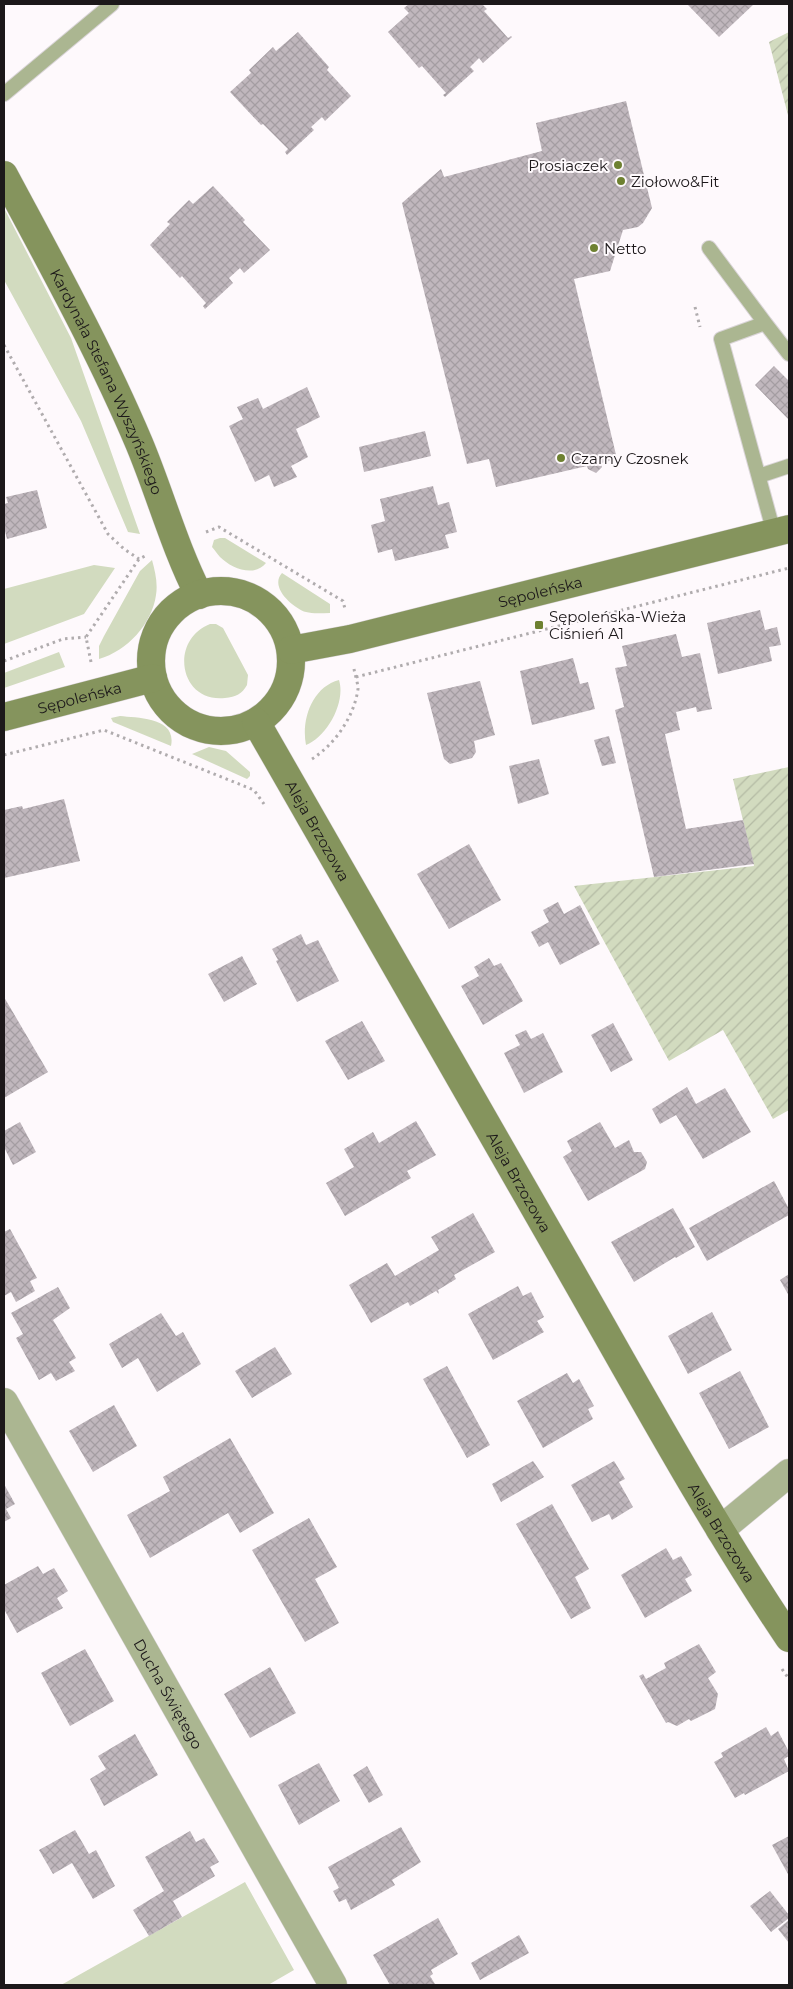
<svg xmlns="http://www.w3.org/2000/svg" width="793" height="1989" font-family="Montserrat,sans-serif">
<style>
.grass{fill:#d2dbbf}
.garden{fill:url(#garden-furrows)}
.building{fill:url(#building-cross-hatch)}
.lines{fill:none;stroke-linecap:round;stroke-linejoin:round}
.lane-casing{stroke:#dad5d8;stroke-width:16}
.street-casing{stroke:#dad5d8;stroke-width:29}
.secondary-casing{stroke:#dad5d8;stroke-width:29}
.path{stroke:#b0acae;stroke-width:3;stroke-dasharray:2.5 4;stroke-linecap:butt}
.lane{stroke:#abb691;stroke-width:14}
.street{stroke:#abb691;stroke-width:28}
.secondary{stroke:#85945d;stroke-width:28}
.poi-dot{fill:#6e8131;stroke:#fef9fc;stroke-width:2}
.labels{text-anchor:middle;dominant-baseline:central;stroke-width:4;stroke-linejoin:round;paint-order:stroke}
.poi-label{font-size:15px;fill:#1c181a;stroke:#fef9fc;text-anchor:start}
.street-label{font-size:15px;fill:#1c181a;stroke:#fef9fc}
</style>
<defs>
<pattern id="garden-furrows" width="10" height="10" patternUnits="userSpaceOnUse" patternTransform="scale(1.25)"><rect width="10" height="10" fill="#d2dbbf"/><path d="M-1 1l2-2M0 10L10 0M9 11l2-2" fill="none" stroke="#b4bba4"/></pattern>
<pattern id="building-cross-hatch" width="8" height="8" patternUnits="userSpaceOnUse" patternTransform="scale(1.25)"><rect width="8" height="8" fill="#c0b7bd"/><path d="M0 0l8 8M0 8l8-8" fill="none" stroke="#a49da2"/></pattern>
</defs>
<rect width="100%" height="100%" fill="#fef9fc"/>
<path class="grass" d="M4,208l67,130 69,196 -12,-2 -47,-111 -77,-141z
M220,538h5l41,25c-12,15 -35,5 -46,-6 -3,-3 -5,-7 -8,-10l2,-7z
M152,560c3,11 6,23 4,35 -4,29 -29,56 -57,64v-13l5,-10 36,-65z
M94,565l21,3 -31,46 -80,30v-55z
M282,573l48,31v9c-8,0 -17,1 -24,-1 -13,-4 -37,-25 -24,-39z
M210,624h6l7,4 25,47 -1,10c-5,9 -11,12 -22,13 -46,5 -56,-58 -15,-74z
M59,652l6,15 -61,21v-15z
M339,680c7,22 -12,57 -33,65 -5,-25 6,-58 33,-65z
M120,716c18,2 57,1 51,30l-58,-24 -2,-4z
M209,747l17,4 24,21v4l-3,3 -55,-25z
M245,1882l49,88 -26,15h-207z"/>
<path class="garden" d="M789,32v87l-20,-77z
M789,767v343l-16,9 -50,-89 -54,31 -95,-175 180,-20 -21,-87z"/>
<path class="building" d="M409,4h73l5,5 -3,2 24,27 3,-2 1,1 -29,26 -4,-5 -9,9 4,4 -29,26 -2,-2 3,-2 -24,-27 -3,2 -31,-36 21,-19 -5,-5z
M687,4h67l-35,33z
M298,32l31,35 -2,3 24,26 -26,25 -3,-4 -11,10 3,3 -27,25 -2,-3 3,-3 -25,-25 -2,1 -31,-33 21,-19 -2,-3 24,-23 3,4z
M626,101l26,107 -9,15 -5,4 -15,3 -13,41 -36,8 43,180 -16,4 1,4 -6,6 -8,-4 -1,-3 -91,21 -7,-28 -22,5 -65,-261 39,-34 3,8 98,-26 -6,-28z
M213,186l32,34 -2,2 27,28 -26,23 -4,-5 -11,10 4,5 -28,26 -2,-3 3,-3 -24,-27 -2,2 -30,-33 20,-21 -3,-2 22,-22 4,4z
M774,366l15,15v39l-34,-35z
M307,387l13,30 -24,12 12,28 -17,9 6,11 -23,10 -5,-12 -14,7 -26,-56 14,-7 -6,-12 21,-9 5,11z
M425,431l6,25 -67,16 -5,-25z
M433,486l5,19 11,-3 8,30 -12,3 4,13 -54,13 -3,-12 -14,4 -7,-28 14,-4 -5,-22z
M37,490l10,38 -40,11 -3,-12v-23l4,-1 -2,-6z
M760,610l5,20 12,-3 4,18 -12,2 3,14 -54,13 -11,-51z
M676,634l6,23 18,-4 12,56 -15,3 -1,-5 -20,5 4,18 -15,4 21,95 57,-9 11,44 -100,13 -39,-167 9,-3 -9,-39 12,-2 -5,-20z
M573,658l7,26 8,-2 7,27 -63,16 -12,-54z
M480,681l15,54 -21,6 2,11 -4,6 -22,6 -6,-5 -17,-66z
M609,736l7,27 -14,3 -8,-26z
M539,759l10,35 -31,10 -9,-38z
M64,799l16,62 -76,17v-68l18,-4 1,3z
M469,844l32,56 -52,29 -32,-55z
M558,902l6,12 16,-9 20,39 -40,21 -12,-23 -9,5 -8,-15 18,-10 -6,-12z
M301,934l5,11 12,-5 21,41 -42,21 -21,-41 2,-1 -6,-11z
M242,956l15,28 -33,18 -16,-28z
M489,958l5,8 7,-3 22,38 -40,24 -22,-39 18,-10 -5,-9z
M4,997l44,75 -44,26z
M362,1021l23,40 -37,19 -23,-39z
M613,1023l20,37 -22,12 -20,-37z
M526,1030l5,9 12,-6 20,39 -39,21 -20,-40 16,-8 -5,-10z
M687,1087l9,17 29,-16 26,44 -48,27 -27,-44 -16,9 -8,-15z
M416,1121l20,34 -29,16 4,7 -66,38 -19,-33 28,-16 -10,-18 29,-17 6,11z
M20,1122l16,30 -23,13 -9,-18v-16z
M600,1122l15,26 14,-8 5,12h7l6,10 -2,7 -57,32 -25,-44 9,-6 -5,-10z
M774,1181l15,28v6l-82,46 -18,-33z
M673,1208l22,39 -19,11 -1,-1 -41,25 -23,-40z
M473,1213l22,39 -41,23 2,4 -18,11 1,4 -3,-3 -26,15 -2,-4 -37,21 -22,-38 38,-22 8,13 44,-26 -8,-13z
M10,1229l27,49 -7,3 5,10 -19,11 -5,-10 -7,4v-64z
M789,1274v22l-9,-16z
M518,1286l5,10 8,-4 13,25 -7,4 7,11 -51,28 -25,-46z
M58,1287l12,21 -17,12 23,38 -7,4 6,9 -19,10 -5,-8 -12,7 -23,-42 7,-4 -12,-21z
M712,1312l20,38 -44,24 -20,-38z
M161,1313l15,23 7,-4 18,32 -44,28 -19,-34 -16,10 -13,-24z
M275,1347l17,27 -40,24 -17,-27z
M447,1366l43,79 -23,13 -44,-79z
M740,1371l29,56 -40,22 -30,-56z
M567,1373l6,10 6,-4 15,27 -6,3 5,10 -50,29 -26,-47z
M114,1405l23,41 -44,26 -24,-41z
M230,1438l44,75 -34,20 -12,-20 -78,45 -23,-43 43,-24 -7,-14z
M533,1461l11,16 -43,25 -9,-18z
M614,1461l11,18 -6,3 14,25 -21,13 -3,-6 -17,8 -21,-37z
M4,1484l11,20 -9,5 5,9 -7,4z
M552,1504l37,65 -14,8 16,31 -20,11 -55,-95z
M309,1518l28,49 -22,12 24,44 -34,19 -53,-92z
M666,1548l7,12 8,-4 11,19 -7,4 7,12 -47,27 -24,-43z
M38,1566l5,8 11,-6 14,23 -11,7 6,10 -46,25 -13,-24v-24z
M699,1644l17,28 -8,6 10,16 -3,15 -24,12 -2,-2 -12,7 -9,-4 -2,1 -27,-47 4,-2 3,5 20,-11 -2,-5z
M85,1649l29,52 -44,25 -29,-53z
M270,1667l26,46 -46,25 -26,-44z
M766,1727l5,9 7,-5 11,21v4l-5,3 5,12 -44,24 -1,-2 -9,5 -21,-36 9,-5 -2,-4z
M135,1734l23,41 -54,31 -14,-27 16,-10 -8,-13z
M319,1763l21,38 -41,24 -21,-40z
M367,1766l16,29 -14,8 -16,-28z
M401,1827l20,35 -29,18 3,5 -44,25 -5,-11 -7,3 -6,-11 6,-3 -11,-21z
M75,1830l14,24 7,-4 19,36 -22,13 -21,-36 -19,11 -14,-24z
M190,1831l6,11 8,-4 15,24 -9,5 5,9 -42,25 9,16 -33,19 -16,-26 31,-19 -19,-34z
M789,1836v40l-17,-31z
M770,1891l19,24v3l-18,14 -21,-26z
M438,1918l20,36 -27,16 2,4 -3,2 5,8 -2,1h-43l-17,-30z
M789,1920v23l-11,-14z
M519,1935l10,18 -49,27 -9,-17z"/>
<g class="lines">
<defs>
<path id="lane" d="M4,94l108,-90
M709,248l56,75 -44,16 53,194
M765,323l24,31
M759,476l30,-10"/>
<g id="street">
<path id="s1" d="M4,1402l329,583"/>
<path d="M720,1530l69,-57"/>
</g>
<g id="secondary">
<path id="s2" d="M4,175c47,88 96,176 135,268 21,50 35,103 60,152"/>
<circle cx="221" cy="661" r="70"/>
<path id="s3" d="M291,650l59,-11 439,-110"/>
<path id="s4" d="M4,717l149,-39"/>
<path id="s5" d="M256,722c104,182 208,364 313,546 71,124 140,251 220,370"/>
</g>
</defs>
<use href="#lane" class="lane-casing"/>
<use href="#street" class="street-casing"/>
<use href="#secondary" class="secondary-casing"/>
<path class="path" d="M695,307l5,20
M4,345l104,189 16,15 15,10
M206,532l13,-5 124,74 2,8
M4,661l59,-22 23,-2
M91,662l-5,-25 53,-78 8,-4
M356,677l433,-109
M4,755l100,-25 150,60 10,14
M312,759c23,-15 42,-42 46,-70 0,-6 -3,-14 -4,-20
M782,1669l7,10"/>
<use href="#lane" class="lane"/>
<use href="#street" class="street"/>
<use href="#secondary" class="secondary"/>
</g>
<g class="poi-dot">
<circle cx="618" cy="165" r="5"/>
<circle cx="621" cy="181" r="5"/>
<circle cx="594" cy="248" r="5"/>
<circle cx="561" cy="458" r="5"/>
<rect x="534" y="620" width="10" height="10" rx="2.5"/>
</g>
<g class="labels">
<g class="poi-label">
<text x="608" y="165" text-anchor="end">Prosiaczek</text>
<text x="631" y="181">Ziołowo&amp;Fit</text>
<text x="604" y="248">Netto</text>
<text x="571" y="458">Czarny Czosnek</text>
<text x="549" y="616">Sępoleńska-Wieża<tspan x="549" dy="17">Ciśnień A1</tspan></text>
</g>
<g class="street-label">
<text stroke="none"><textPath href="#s2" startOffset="231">Kardynała Stefana Wyszyńskiego</textPath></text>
<text stroke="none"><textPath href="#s3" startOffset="256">Sępoleńska</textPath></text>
<text stroke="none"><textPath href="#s4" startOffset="78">Sępoleńska</textPath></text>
<text stroke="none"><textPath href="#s5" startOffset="125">Aleja Brzozowa</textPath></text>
<text stroke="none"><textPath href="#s5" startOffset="530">Aleja Brzozowa</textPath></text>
<text stroke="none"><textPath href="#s5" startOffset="935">Aleja Brzozowa</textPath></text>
<text stroke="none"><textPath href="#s1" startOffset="335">Ducha Świętego</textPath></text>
</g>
</g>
<rect width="793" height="1989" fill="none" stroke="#1c181a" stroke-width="10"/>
</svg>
